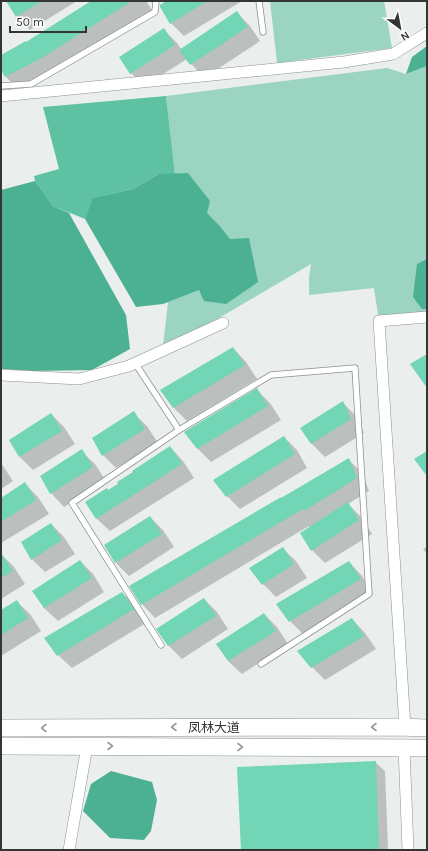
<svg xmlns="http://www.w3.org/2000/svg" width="428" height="851" font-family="Karla,'Noto Sans SC',sans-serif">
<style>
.green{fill:#9bd4c0}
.forest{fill:#5ec1a2}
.water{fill:#4cb092}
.shadow{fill:#0003}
.building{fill:#72d5b5}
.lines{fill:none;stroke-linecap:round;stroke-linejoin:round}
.service-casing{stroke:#8d918f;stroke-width:7}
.minor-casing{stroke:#8d918f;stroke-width:12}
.primary-casing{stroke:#8d918f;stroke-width:18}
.service{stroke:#fff;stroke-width:5.5}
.minor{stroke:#fff;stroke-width:11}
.primary{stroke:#fff;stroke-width:17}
.oneway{stroke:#9a9a9a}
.labels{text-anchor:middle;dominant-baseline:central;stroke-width:3;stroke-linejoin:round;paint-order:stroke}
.street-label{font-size:13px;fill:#343635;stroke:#fff}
</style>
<rect width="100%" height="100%" fill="#eaefed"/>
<path class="green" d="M270,1h114l8,47 -115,15z
M427,66v250l-48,5 -5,-33 -65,7v-18l2,-13 -92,54 -56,28 5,-44 31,-12 31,-50 -11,-15 -13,-12 -18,-39h-13l-9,-78 221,-28 19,6z"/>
<path class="forest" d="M166,96l9,78h-16l-26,15 -39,9 -9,21 -32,-13 -18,-25 -1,-5 25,-7 -16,-62z"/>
<path class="water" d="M427,46v20l-21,8 6,-17z
M188,173l22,28 -3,12 12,12 11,14 19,-1 9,44 -32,22 -22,-3 -5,-11 -36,14 -27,3 -51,-88 8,-21 40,-9 26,-15z
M35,181l18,25 16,7 57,102 4,34 -38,21 -60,1 -31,-2v-179z
M427,259v50h-5l-9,-12 4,-33z
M111,771l41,11 5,18 -6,31 -7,9 -34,-2 -27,-27 8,-27z"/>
<path class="shadow" d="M7,1h70l-47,29 -13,-14z
M93,1h53l6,9 -94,59 -39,21 -13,-13 -5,-9v-12l25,-13z
M168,1h74l-58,35 -13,-13z
M237,13l13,13 10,15 -56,37 -17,-19 -43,27 -13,-13 33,-43 13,13 4,6z
M233,348l13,14 11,17 -70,42 -13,-13 -12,-17z
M257,390l13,13 11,17 -70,42 -13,-13 -12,-17z
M343,403l13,13 8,17 -39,24 -13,-13 -11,-16z
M133,413l14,13 11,17 -42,25 -13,-13z
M51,414l13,13 11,17 -42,26 -13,-13 -9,-17z
M284,437l13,13 10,18 -67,41 -13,-13z
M170,447l13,14 11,17 -84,53 -14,-13 12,-27z
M81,451l14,13 11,17 -42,26 -13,-14 -9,-17z
M349,460l13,13 7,18 -21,13 13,13 11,17 -47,29 -13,-13 -3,-24 -154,92 -13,-14 140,-105z
M1,463l12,18 -12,8z
M25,484l13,13 11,17 -48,29v-44z
M150,517l13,13 11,17 -45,29 -13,-13z
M51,524l13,13 11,17 -30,18 -13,-13z
M427,547v7l-4,-5z
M282,548l14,13 11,17 -31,19 -13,-13z
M1,554l13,13 11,17 -24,15z
M80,561l13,13 11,18 -46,29 -14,-13 -10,-17z
M349,562l13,14 11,17 -69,42 -14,-14 -12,-17z
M122,593l14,13 10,17 -74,45 -14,-13z
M204,599l13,13 11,17 -46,30 -13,-13 -11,-17z
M16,601l14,13 11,17 -40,25v-45z
M264,614l13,13 11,17 -46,30 -14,-13z
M352,619l13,14 11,16 -51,31 -13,-13z
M375,762l10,9 3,79h-146z"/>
<path class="building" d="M6,1h36l-26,16z
M91,1h41l-87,55 -40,21 -4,-7v-15l25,-14v1z
M166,1h41l-37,23 -10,-17v-2z
M237,11l11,16 -58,38 -11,-15z
M164,28l11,17 -45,29 -11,-17z
M233,347l12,18 -72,43 -13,-18z
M427,354v34l-17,-24z
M257,388l11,18 -71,43 -13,-17z
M343,401l8,18 -40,25 -11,-16z
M134,411l11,18 -43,27 -10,-18z
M51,413l11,18 -43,26 -10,-17z
M284,436l11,18 -69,43 -13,-17z
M170,446l12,18 -86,55 -11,-17 22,-14 1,2 10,-6 -1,-2 16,-10 -1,-1z
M82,449l11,18 -43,27 -10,-18z
M427,451v25l-13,-17z
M349,458l8,20 -53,33 -1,-2 -162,96 -12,-19 152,-89v1z
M25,482l11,18 -35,22v-24z
M348,502l11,18 -48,31 -11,-18z
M150,516l12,18 -47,29 -11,-18z
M51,523l11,17 -31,20 -10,-18z
M283,547l11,17 -32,21 -13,-17z
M1,553l12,18 -12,7z
M80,560l12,18 -48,30 -12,-17z
M349,561l12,18 -72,43 -13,-18z
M122,592l12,17 -77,47 -13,-18z
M204,598l12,18 -48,30 -12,-17z
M17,600l11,18 -27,17v-25z
M264,613l12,18 -48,30 -12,-17z
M352,618l12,18 -53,32 -14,-17z
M376,761l3,89h-138l-4,-83z"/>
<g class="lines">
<defs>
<path id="service" d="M259,1l4,31
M1,86l30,-2 124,-72 1,-11
M135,363l44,67 92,-55 84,-7 14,226 -108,70
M161,645l-89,-142 107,-73"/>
<path id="minor" d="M1,96l343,-34 49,-8 34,-21
M1,375l78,4 50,-13 94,-43
M405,727l-26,-406 48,-4
M404,747l4,103
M69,850l18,-104"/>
<path id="primary" d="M1,728l397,-1 29,1
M1,746l426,2"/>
</defs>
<use href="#service" class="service-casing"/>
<use href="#minor" class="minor-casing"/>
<use href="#primary" class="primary-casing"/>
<use href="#service" class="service"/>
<use href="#minor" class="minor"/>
<use href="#primary" class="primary"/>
</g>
<defs><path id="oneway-chevron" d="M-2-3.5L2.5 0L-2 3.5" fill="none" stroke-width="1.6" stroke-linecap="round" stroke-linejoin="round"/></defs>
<g class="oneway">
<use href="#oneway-chevron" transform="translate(174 727) rotate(180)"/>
<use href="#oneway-chevron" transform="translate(374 727) rotate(180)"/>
<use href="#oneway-chevron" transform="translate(44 728) rotate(180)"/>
<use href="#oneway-chevron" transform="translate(110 746)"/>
<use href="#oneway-chevron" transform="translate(240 747)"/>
</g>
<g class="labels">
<g class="street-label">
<text x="214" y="727">凤林大道</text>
</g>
</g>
<rect width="428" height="851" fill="none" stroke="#343635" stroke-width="4"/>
<g transform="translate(400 28) rotate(148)" stroke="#ffffff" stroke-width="3" paint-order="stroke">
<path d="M0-3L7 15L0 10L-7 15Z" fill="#343635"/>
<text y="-6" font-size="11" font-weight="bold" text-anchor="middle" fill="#343635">N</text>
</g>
<path d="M10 26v6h76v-6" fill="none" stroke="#343635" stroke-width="2"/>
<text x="16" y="26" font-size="12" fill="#343635" stroke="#ffffff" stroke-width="3" paint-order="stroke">50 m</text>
</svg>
